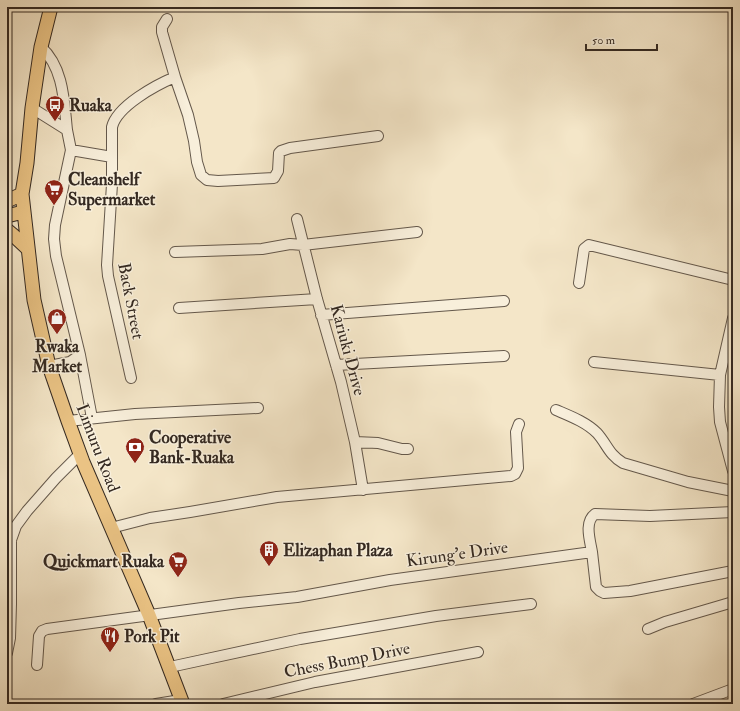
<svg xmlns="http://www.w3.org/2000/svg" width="740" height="711" font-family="'IM FELL Double Pica',serif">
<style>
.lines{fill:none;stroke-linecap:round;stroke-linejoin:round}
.minor-casing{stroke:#64584b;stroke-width:12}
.major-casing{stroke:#342921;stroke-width:15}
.minor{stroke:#f8efdb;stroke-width:10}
.major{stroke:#eac384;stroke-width:13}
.labels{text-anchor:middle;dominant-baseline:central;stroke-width:3;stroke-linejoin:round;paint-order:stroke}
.poi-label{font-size:17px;font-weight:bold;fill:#342921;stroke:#f8efdb;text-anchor:start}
.street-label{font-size:17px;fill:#342921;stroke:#f8efdb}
</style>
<rect width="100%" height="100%" fill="#f4e6c8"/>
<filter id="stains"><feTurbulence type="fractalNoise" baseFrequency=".005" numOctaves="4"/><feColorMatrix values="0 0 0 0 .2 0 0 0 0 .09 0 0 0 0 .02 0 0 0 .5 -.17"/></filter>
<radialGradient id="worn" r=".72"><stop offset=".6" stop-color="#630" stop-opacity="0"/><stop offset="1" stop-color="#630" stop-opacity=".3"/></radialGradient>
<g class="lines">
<defs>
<path id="minor" d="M41,47c23,21 23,55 26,83
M175,77l13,38 6,26 3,21 4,13 6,5 11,1 56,-3 4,-7 1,-18 2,-2 9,-3 88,-12
M32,108l35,22 4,20 -16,75 -1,14 2,17 24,99 12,63
M71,150l41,7
M297,219l20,80 24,83 14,60 8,48
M175,252l87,-3 28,-5 13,1 114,-13
M579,283l5,-34 5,-4 144,35
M179,308l138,-9
M321,315l183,-14
M733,318l-13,57 -1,32 1,15 13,49
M594,362l126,13
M336,365l168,-9
M49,366l21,-4 10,-7
M131,378l-23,-102 -1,-11 5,-81v-57c5,-21 44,-42 63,-50l-13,-45v-5l5,-8
M556,410c14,6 30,12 41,23 10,11 12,22 26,30l65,19 45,9
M68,421l67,-7 123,-6
M355,442l23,1 24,6h6
M111,528l39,-10 40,-6 87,-15 234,-21 4,-2 3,-6 -2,-36 3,-8
M592,552l4,35 4,4 4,2 26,-2 103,-20
M648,629l17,-7 68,-20
M7,653l3,-15 1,-34v-64l5,-14 11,-15 29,-33 24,-24
M37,665l2,-29 3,-5 5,-2 192,-26 58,-6 93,-17 202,-28c-2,-12 -8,-30 3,-38l55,2 83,-4
M170,667l130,-28 136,-23 95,-12
M156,704l25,-4
M223,704l92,-22 163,-30
M693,704l40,-15"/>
<path id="major" d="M51,7l-10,40 -9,61 -5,55 -5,31 12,106 15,66 19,55 15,41 66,153 34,89
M7,201l15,-7
M7,216l16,-4
M7,230l6,5 15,14"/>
</defs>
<use href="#minor" class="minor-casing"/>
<use href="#major" class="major-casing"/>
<use href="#minor" class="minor"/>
<use href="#major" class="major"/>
</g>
<defs>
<symbol id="bus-pin" viewBox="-11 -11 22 30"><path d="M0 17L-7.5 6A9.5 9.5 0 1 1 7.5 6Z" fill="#8f2418" stroke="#f8efdb"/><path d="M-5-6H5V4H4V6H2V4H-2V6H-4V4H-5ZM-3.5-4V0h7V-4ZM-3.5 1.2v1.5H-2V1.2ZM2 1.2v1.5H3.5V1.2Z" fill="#fff"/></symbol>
<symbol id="supermarket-pin" viewBox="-11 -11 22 30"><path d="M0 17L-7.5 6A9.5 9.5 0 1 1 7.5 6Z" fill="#8f2418" stroke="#f8efdb"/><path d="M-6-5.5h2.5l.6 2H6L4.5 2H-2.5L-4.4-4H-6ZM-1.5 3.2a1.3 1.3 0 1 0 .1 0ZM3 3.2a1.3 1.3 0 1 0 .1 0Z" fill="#fff"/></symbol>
<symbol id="shop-pin" viewBox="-11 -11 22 30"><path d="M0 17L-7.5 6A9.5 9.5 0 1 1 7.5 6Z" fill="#8f2418" stroke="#f8efdb"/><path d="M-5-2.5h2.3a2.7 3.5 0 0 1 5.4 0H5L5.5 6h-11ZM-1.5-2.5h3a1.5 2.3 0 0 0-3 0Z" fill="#fff"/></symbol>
<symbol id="bank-pin" viewBox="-11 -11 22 30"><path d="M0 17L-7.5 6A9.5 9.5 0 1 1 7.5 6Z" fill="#8f2418" stroke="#f8efdb"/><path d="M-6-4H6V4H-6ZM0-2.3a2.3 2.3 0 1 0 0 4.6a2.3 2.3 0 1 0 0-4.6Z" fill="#fff"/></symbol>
<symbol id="building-pin" viewBox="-11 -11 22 30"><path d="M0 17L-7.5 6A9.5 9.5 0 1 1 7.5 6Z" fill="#8f2418" stroke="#f8efdb"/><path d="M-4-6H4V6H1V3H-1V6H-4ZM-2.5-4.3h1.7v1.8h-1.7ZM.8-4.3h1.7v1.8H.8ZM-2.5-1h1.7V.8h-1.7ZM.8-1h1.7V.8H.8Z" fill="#fff"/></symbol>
<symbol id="restaurant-pin" viewBox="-11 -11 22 30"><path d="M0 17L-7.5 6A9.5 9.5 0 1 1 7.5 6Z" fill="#8f2418" stroke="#f8efdb"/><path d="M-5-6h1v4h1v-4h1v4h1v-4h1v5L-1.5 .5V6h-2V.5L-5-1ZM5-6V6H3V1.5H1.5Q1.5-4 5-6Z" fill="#fff"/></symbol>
</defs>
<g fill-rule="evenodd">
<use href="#bus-pin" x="44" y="94" width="22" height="30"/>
<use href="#supermarket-pin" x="43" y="178" width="22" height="30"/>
<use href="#shop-pin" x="46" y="307" width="22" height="30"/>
<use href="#bank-pin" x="124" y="436" width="22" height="30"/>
<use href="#building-pin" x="258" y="539" width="22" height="30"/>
<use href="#supermarket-pin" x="167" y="550" width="22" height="30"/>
<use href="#restaurant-pin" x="99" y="625" width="22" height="30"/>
</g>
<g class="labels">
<g class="poi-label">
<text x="69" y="105">Ruaka</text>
<text x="68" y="179">Cleanshelf<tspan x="68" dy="20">Supermarket</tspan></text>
<text x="57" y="346" text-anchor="middle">Rwaka<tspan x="57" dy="20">Market</tspan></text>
<text x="149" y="437">Cooperative<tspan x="149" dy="20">Bank-Ruaka</tspan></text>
<text x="283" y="550">Elizaphan Plaza</text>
<text x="164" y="561" text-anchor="end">Quickmart Ruaka</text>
<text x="124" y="636">Pork Pit</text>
</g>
<g class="street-label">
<text transform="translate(131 301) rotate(79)">Back Street</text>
<text transform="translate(348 350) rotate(75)">Kariuki Drive</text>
<text transform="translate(98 448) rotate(69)">Limuru Road</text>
<text transform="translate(457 554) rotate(-8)">Kirung'e Drive</text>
<text transform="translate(347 660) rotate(-11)">Chess Bump Drive</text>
</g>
</g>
<rect width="740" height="711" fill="none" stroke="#f4e6c8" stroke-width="24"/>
<rect x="8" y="8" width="724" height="695" fill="none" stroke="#342921" stroke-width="2"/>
<rect x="12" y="12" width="716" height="687" fill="none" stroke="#342921"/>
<path d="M586 44v6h71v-6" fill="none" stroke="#342921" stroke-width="2"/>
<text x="592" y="44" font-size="12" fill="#342921" stroke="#f8efdb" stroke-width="3" paint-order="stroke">50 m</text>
<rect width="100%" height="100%" filter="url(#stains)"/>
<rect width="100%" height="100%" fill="url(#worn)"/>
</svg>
